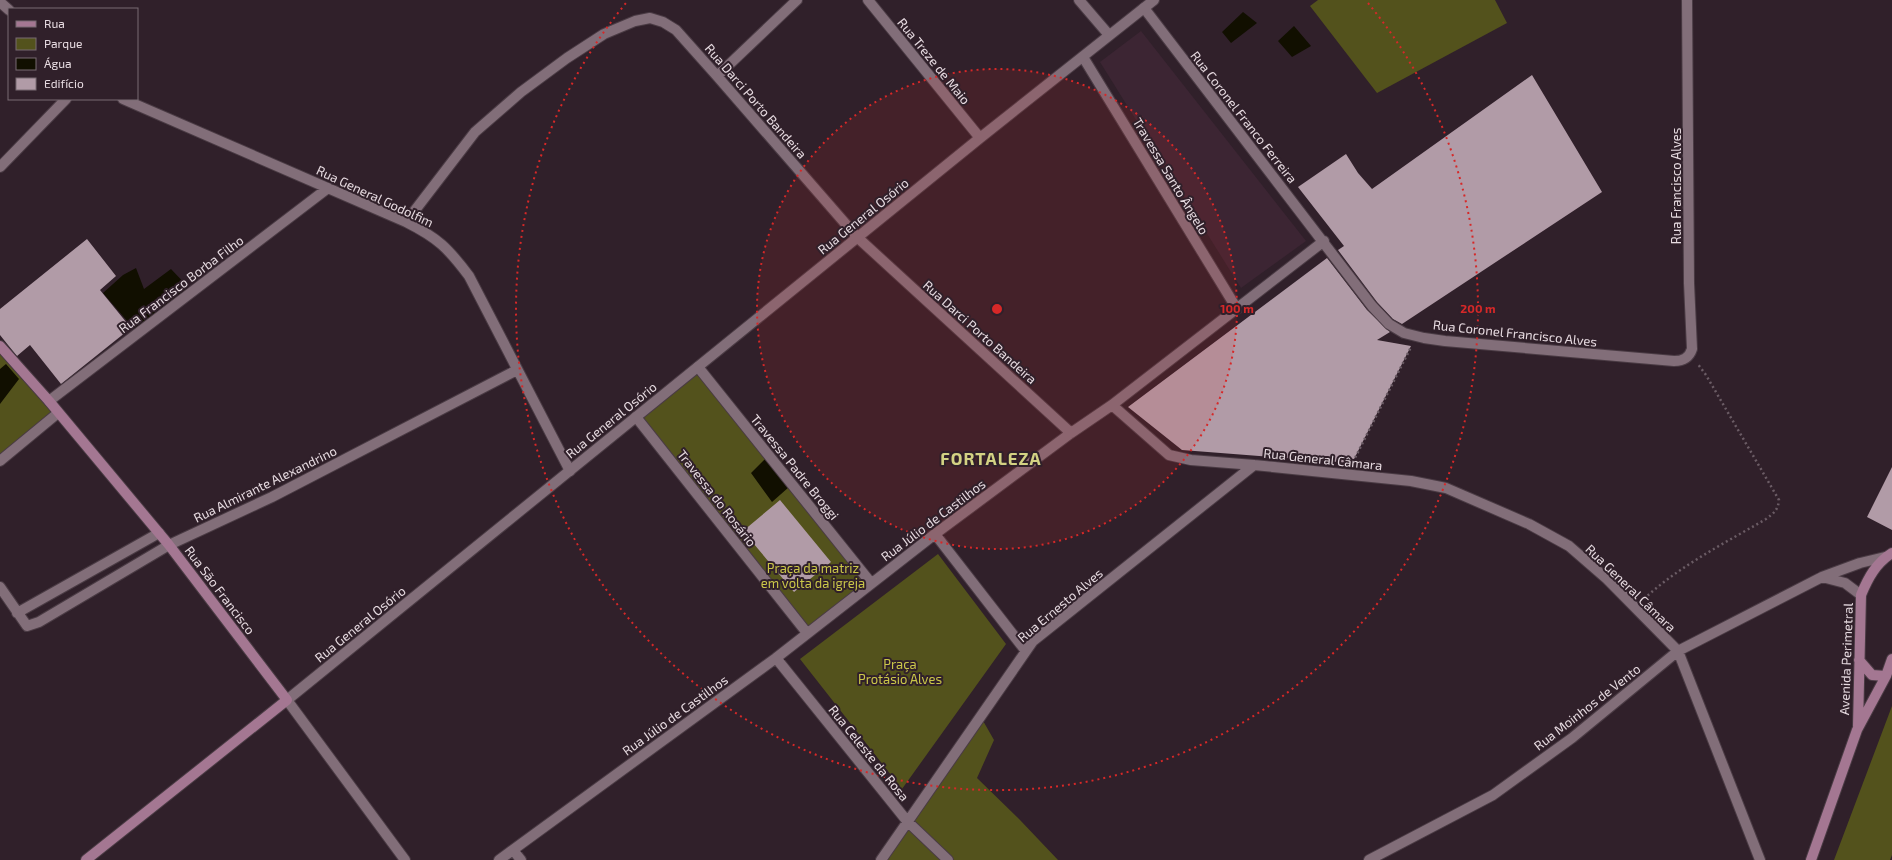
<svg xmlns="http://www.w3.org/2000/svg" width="1892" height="860" font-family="'Exo 2',sans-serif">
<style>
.built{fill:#3c2533}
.green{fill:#53521c}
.water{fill:#110f00}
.building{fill:#b19ba7}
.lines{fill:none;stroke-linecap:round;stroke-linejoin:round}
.minor-casing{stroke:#4a3b44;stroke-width:12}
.tertiary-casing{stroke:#4a3b44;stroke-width:12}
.secondary-casing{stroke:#4a3b44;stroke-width:12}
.path{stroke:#6b5c65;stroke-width:2.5;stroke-dasharray:2 3;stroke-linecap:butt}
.minor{stroke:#826e79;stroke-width:10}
.tertiary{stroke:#826e79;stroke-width:10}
.secondary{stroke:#a47792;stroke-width:10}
.ring{fill:none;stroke:#d62828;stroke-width:2;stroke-dasharray:2 4}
.labels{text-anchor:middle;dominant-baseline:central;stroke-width:4;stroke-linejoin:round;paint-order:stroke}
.street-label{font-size:13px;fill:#e7dbe1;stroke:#30202a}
.park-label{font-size:13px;fill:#cbc749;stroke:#30202a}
.district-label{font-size:17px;font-weight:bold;letter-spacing:1px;fill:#d3d283;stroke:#30202a}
.centre{fill:#d62828;stroke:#30202a;stroke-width:2}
.ring-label{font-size:12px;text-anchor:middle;font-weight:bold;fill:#d62828;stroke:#30202a;stroke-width:4;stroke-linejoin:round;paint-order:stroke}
</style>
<rect width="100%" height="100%" fill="#30202a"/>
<path class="built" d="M1141,31l165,210 -65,47 -141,-226z"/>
<path class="green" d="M1318,0h177l12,23 -130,70 -67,-87z
M0,352l53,61 -53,44z
M698,369l171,214 -62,49 -168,-215z
M938,554l68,90 -104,145 -102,-130z
M1892,706v149l-2,5h-56z
M982,719l12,21 -17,38 43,42 38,40h-108l-41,-39z
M908,826l35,34h-58z"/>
<path class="water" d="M1243,12l14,11 -26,20 -9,-11z
M1294,26l17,20 -19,11 -14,-16z
M136,268l8,21 27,-20 18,19 -54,42 -32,-37 20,-18z
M6,364l13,15 -19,25v-35z
M767,457l22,30 -17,15 -21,-29z"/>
<path class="building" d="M1532,75l70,117 -200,132 -9,-5 -16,-17 -39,-52 6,-4 -46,-59 48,-33 12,19 14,16z
M87,239l29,37 -16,14 31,38 -70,56 -31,-39 -13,11 -9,-11 -8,-10v-26z
M1327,258l40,52 23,22 -13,8 34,6 -59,117 -170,-13 -54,-43z
M1892,467v63l-25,-13z
M780,500l51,62 -37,30 -51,-61z"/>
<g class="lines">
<defs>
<path id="minor" d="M1079,0l30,35
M0,2l9,8
M1144,8l228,298 17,18 15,9 20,5 21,3 229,20c9,0 15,-3 18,-12l-3,-66 -2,-283
M1083,57l154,252
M717,76l80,-76
M123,99l283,123c32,16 42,26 63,54l101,195
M0,167l66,-68
M406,222l69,-90 46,-40 46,-34 37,-24 31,-13 15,-3 13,4 13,8 41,46 140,161 214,196
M698,367l173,216
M49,401l279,-213
M1112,405l57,50 22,5 63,5 157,16 35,7 83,36 40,22 38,33 71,72 82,209
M636,417l171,216
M0,461l58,-48
M935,534l90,116
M1822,577l23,6 16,12
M0,587l27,39 12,-4 130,-77 103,-48 245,-127
M17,613l142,-80
M776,658l131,163 41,39
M287,700l118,160
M513,850l8,10
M499,860l277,-202 159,-124 136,-101 41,-28 212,-164
M881,860l152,-219 221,-176
M1369,860l124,-65 79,-57 106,-87 144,-74 38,-14 25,-6"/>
<path id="tertiary" d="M868,0l112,138
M287,700l693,-562 174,-138"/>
<path id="secondary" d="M0,346l49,55 120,144 118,155 -201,160
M1859,660l13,15 14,1
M1858,726l3,-131c7,-17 15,-32 31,-42
M1811,860l46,-130 29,-54 6,-17"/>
</defs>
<use href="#minor" class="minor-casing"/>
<use href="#tertiary" class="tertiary-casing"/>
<use href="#secondary" class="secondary-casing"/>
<path class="path" d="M1353,462l58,-115
M1644,599c35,-33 81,-56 122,-80 8,-6 12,-9 13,-19l-73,-125 -9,-12"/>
<use href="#minor" class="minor"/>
<use href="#tertiary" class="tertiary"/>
<use href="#secondary" class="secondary"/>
</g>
<circle cx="997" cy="309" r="240" fill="#d62828" fill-opacity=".12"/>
<g class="ring">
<circle cx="997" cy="309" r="240"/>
<path d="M1368 3A481 481 0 1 1 626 3"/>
</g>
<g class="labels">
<g class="street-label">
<text transform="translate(934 61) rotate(51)">Rua Treze de Maio</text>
<text transform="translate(756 101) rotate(49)">Rua Darci Porto Bandeira</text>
<text transform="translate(1244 117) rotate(52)">Rua Coronel Franco Ferreira</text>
<text transform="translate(1171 176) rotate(59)">Travessa Santo Ângelo</text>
<text transform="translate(1676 186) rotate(-90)">Rua Francisco Alves</text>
<text transform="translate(375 196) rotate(25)">Rua General Godolfim</text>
<text transform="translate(863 216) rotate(-39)">Rua General Osório</text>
<text transform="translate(181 284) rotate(-37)">Rua Francisco Borba Filho</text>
<text transform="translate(980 332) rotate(42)">Rua Darci Porto Bandeira</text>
<text transform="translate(1515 333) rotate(6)">Rua Coronel Francisco Alves</text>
<text transform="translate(611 420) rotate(-39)">Rua General Osório</text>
<text transform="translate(1323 459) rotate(6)">Rua General Câmara</text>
<text transform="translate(795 467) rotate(51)">Travessa Padre Broggi</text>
<text transform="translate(265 484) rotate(-26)">Rua Almirante Alexandrino</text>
<text transform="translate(717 498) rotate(52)">Travessa do Rosário</text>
<text transform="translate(933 520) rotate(-37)">Rua Júlio de Castilhos</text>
<text transform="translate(1631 588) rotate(44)">Rua General Câmara</text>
<text transform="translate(220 590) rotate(53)">Rua São Francisco</text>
<text transform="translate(1060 605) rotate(-40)">Rua Ernesto Alves</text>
<text transform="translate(360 624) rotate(-39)">Rua General Osório</text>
<text transform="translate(1846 659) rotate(-88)">Avenida Perimetral</text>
<text transform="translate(1587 707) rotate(-38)">Rua Moinhos de Vento</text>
<text transform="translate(675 715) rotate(-36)">Rua Júlio de Castilhos</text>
<text transform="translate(869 753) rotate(51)">Rua Celeste da Rosa</text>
</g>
<g class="park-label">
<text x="813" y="568">Praça da matriz<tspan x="813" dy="15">em volta da igreja</tspan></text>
<text x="900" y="664">Praça<tspan x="900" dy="15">Protásio Alves</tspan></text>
</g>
<g class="district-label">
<text x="991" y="458">FORTALEZA</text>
</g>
</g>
<circle cx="997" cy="309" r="6" class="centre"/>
<g class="ring-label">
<text x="1237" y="313">100 m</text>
<text x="1478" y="313">200 m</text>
</g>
<rect x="8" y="8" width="130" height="92" fill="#30202a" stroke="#796b73"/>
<rect x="16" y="21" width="20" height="6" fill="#a47792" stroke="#796b73"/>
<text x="44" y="28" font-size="12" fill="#e7dbe1">Rua</text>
<rect x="16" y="38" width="20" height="12" fill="#53521c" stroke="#796b73"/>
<text x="44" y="48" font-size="12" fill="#e7dbe1">Parque</text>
<rect x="16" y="58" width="20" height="12" fill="#110f00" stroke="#796b73"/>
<text x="44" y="68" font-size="12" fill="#e7dbe1">Água</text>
<rect x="16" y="78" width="20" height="12" fill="#b19ba7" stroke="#796b73"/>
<text x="44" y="88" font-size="12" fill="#e7dbe1">Edifício</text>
</svg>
